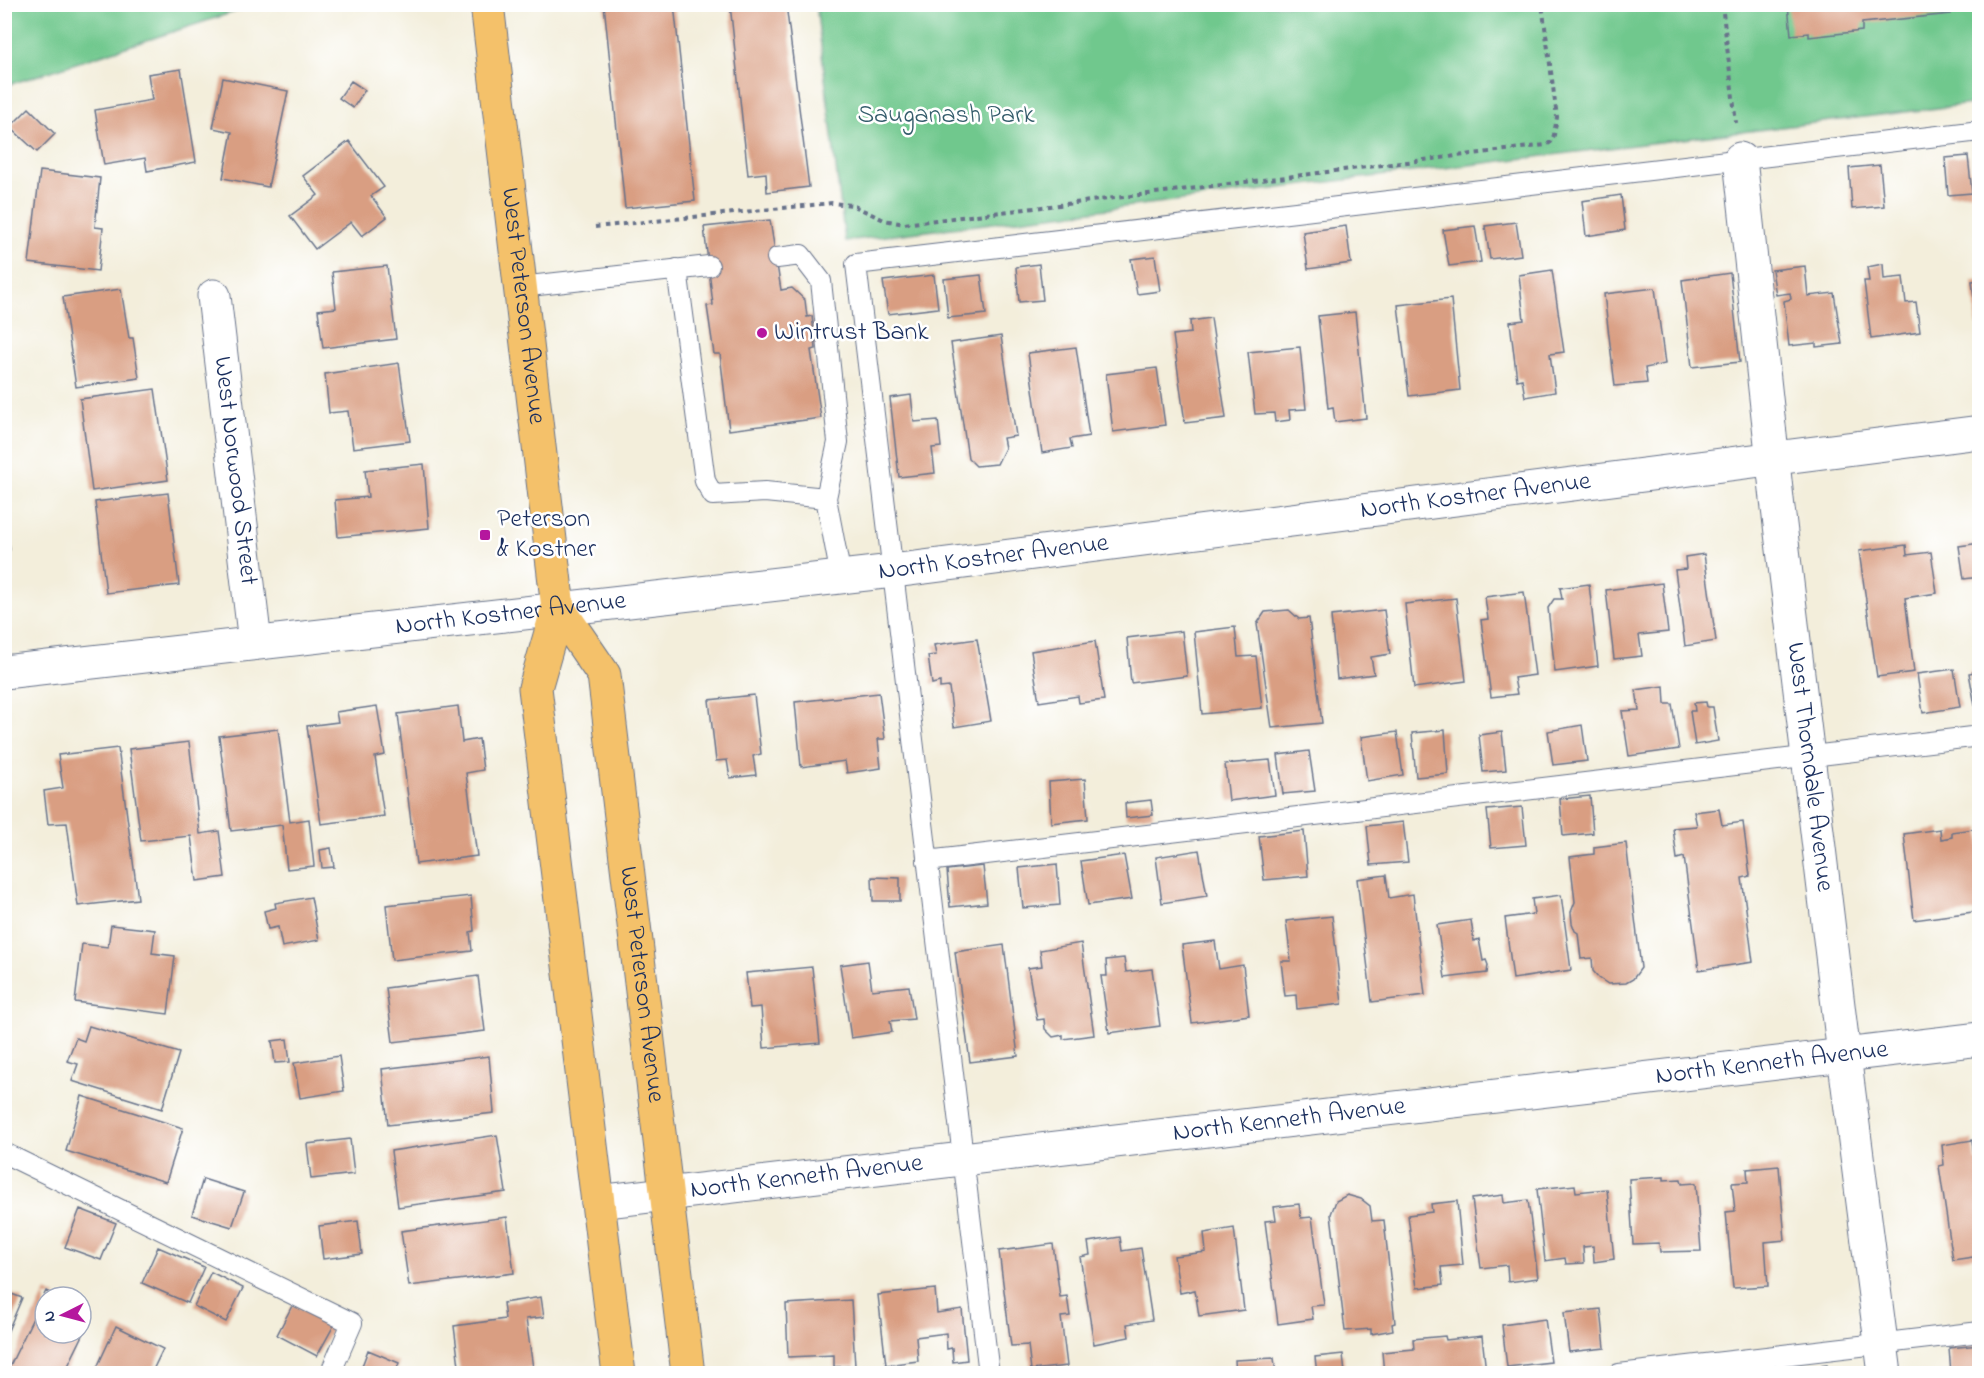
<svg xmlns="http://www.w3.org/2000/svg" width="1984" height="1378" font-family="'Indie Flower',sans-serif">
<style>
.green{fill:#70c88d;stroke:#467c76;stroke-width:1.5}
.building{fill:#d99e82}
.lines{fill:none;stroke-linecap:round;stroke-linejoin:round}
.service-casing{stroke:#67728a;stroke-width:22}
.minor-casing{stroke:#67728a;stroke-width:35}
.primary-casing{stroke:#67728a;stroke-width:35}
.path{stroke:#67728a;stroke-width:4;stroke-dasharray:4.5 4.5;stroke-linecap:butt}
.service{stroke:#fff;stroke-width:20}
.minor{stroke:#fff;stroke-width:33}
.primary{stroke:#f4c16a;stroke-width:33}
.poi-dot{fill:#b5179e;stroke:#fff;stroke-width:2}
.labels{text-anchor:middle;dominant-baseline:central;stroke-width:5;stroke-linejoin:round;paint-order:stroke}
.park-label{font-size:26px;fill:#355d6c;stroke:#fff}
.street-label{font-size:26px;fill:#1b2f5e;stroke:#fff}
.poi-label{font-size:26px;fill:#1b2f5e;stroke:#fff;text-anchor:start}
</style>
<rect width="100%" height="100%" fill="#fff"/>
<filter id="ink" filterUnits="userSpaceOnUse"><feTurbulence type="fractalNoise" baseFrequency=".0167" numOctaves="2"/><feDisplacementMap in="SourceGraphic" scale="12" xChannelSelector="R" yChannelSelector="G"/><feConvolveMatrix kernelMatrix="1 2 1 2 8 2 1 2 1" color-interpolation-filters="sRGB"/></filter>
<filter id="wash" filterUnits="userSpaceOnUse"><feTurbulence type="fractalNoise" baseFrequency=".008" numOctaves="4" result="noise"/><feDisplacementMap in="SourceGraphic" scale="24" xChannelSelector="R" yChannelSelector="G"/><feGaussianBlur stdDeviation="1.35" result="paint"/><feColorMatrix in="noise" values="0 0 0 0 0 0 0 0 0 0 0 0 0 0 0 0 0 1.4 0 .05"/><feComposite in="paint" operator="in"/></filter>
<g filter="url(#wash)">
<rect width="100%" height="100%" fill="#f3eedb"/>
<path class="green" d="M5,4h251v1l-251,81z
M816,5h1163v98l-1134,138z"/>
<g id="blocks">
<path class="building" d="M604,4h70l21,197 -70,7z
M730,4h56l23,183 -42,5 -1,-19 -18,2z
M1788,5h162l1,9 -89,9v8l-53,6v-4l-18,2z
M181,69l15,93 -49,9 -2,-13 -41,7 -9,-55 57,-10 -4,-26z
M223,78l65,13 -20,96 -45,-9 9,-46 -19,-4z
M351,81l14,9 -12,18 -14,-10z
M29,108l26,26 -18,18 -27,-25z
M349,141l35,46 -13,9 16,21 -25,19 -11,-14 -36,27 -25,-33 28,-21 -15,-19z
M1968,156l4,37 -24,2 -3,-37z
M1880,165l4,41 -32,3 -3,-41z
M40,171l60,7 -5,49 8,1 -5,43 -69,-8z
M1621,195l4,35 -39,6 -4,-35z
M770,220l11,70 11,-2 13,12 2,17 5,-1 4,33 -5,1 10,68 -92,12 -9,-76h-6l-7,-48 6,-1 -9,-78z
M1516,222l5,33 -31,4 -5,-33z
M1346,226l5,37 -43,6 -5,-37z
M1475,226l6,36 -32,4 -6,-36z
M1155,256l5,35 -23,3 -6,-35z
M1039,264l4,36 -24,2 -3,-35z
M1883,264l1,15 19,-2 3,26 10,-1 4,30 -49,7 -7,-58h5l-2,-14z
M387,266l9,73 -73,9 -5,-38 18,-2 -4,-36z
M1805,266l3,30 26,-3 8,51 -26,3v-4l-27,3 -5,-45 7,-2 -1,-6 -14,2 -4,-25z
M1552,270l12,82 -14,2 5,38 -30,5 -3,-18 -5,1 -7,-58 14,-2 -5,-45z
M1730,273l10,89 -48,5 -10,-87z
M934,275l4,33 -50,6 -5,-33z
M981,275l5,39 -38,4 -4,-39z
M1980,280v45h-3l-5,-44z
M1655,288l10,76 -20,4 2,15 -32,3 -11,-92z
M121,289l8,49h4l6,40 -63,9 -13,-90z
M1451,299l9,91 -51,6 -11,-91z
M1355,312l11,106 -31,4 -2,-15 -5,1 -10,-92z
M1211,318l15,100 -41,5 -12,-88 18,-2 -1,-12z
M1001,336l15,100 -13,2 2,10 -8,16 -21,2 -8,-8 -17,-115z
M1076,347l13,89 -19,3 2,9 -30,5 -14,-100z
M1300,347l6,62 -17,1 1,10 -15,2 -1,-9 -19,1 -7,-62z
M399,363l11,78 -57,7 -5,-37 -19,2 -4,-39z
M1157,368l8,57 -52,7 -7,-58z
M155,389l13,91 -76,11 -12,-92z
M911,395l3,27 24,-2 3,27 -9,1 3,25 -36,4 -9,-79z
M424,464l5,64 -91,9 -3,-37 33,-3 -3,-27z
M168,493l11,92 -73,8 -11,-91z
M4,516h2l4,34 -6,1z
M1980,543v34l-16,2 -5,-33z
M1906,545l1,10 24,-3 6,41 -32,5 9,74 -37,5 -18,-126z
M1704,554l12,87 -31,5 -10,-76 11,-1 -1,-12z
M1662,583l6,49 -29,3 3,21 -28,3 -8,-69z
M1589,584l9,82 -43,6 -7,-64 6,-9h8l-2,-11z
M1524,592l11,83 -21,3 3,16 -26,3 -10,-77 7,-1 -3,-22z
M1456,598l10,83 -52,7 -9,-84z
M1289,610l10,9 10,-1 13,105 -50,5 -15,-104 8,-12z
M1384,610l6,44 -19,3 3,17 -37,5 -6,-63z
M1235,627l3,30 18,-1 6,52 -60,6 -8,-82z
M1182,631l5,45 -56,7 -4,-45z
M977,639l14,82 -37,6 -5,-40 -9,1v-6l-8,2 -4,-28 8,-1 -2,-10z
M1095,641l9,59 -25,3 -1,-7 -39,6 -8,-51z
M1954,669l6,38 -37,6 -6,-39z
M1980,671v40h-4l-7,-38z
M1664,686l1,18h7l7,45 -50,7 -7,-45 17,-1 -3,-20z
M879,693l6,46h-7l3,29 -34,5 -2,-12 -44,6 -6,-65z
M754,695l7,59 -8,2 3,19 -26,3 -3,-18 -11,1 -7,-61z
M1706,702l1,5h6l5,34 -23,4 -5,-34h5l-1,-8z
M377,706l8,49 -10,2 9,59 -63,8 -14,-98 31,-4 -2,-10z
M458,706l4,36 17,-3 4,31 -17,3 11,83 -61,8 -18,-150z
M1582,725l5,36 -34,4 -5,-34z
M278,729l12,93 19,-3 5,47 -27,3 -5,-44 -51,6 -12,-95z
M1445,730l3,44 -32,3 -4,-44z
M1397,732l6,43 -36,6 -6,-44z
M1502,732l4,38 -23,2 -4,-37z
M189,742l11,92 19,-3 6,46 -28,4 -6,-45 -50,5 -12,-92z
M118,748l20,151 -60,7 -11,-83 -19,1 -4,-33 19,-3 -5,-33z
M1309,751l6,40 -32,3 -5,-39z
M1270,760l5,35 -46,6 -4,-37z
M1085,779l3,40 -37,4 -2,-41z
M1590,796l3,37 -30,3 -3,-37z
M1151,800l2,15 -27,3 -1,-15z
M1522,807l4,38 -35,3 -4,-38z
M1719,809l3,16 21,-3 7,54 -8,2 11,84 -54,8 -15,-113 -7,2 -4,-31 24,-2 -3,-14z
M1403,822l5,40 -37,3 -4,-39z
M1980,828v83l-66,9 -10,-86 36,-5 1,10 11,-2v-5z
M1304,831l4,45 -44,4 -5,-44z
M1626,843l15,125 -8,11 -7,4 -18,1 -9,-6 -6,-7 -1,-13 -11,1 -3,-26 -3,-2 -3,-8 -1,-11 4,-10 -5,-45 24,-3v-7z
M331,848l3,19 -12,1 -2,-18z
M1199,850l8,46 -45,7 -6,-46z
M1124,855l8,44 -44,6 -7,-44z
M1057,864l3,41 -37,3 -4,-40z
M983,866l4,37 -37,4 -3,-37z
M1386,875l3,23 24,-4 12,101 -53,7 -15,-123z
M872,877l28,1v23h-27z
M1561,895l10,75 -58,9 -8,-61 29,-4 -2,-15z
M471,896l3,35 -4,1 2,19 -80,9 -6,-55z
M311,897l8,43 -37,7 -4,-20 -10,2 -4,-18 12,-3 -1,-5z
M1332,916l10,88 -45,5 -1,-14 -11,1 -4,-35h10l-5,-40z
M1471,920l3,21 5,-2 4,22 3,-1 2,5 -1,8 -42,5 -8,-53z
M111,925l44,5 -3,23 23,3 -7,58 -93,-12 7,-58 26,3z
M1215,941l4,28 24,-4 6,50 -57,8 -10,-78z
M1081,943l13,92 -31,4v-4l-10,2 -8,-8 -1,-10 -7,1 -9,-52 14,-2 -2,-16z
M1004,945l14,111 -48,6 -15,-110z
M1124,958l2,14 26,-3 8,57 -51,7 -8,-57h6l-1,-16z
M868,961l4,29 37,-4 5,33 -24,2 2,11 -41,6 -11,-73z
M812,967l8,76 -56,5 -3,-41 -11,1 -4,-35z
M478,976l7,55 -92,11 -7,-54z
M89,1026l90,27 -17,56 -90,-28 6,-17 -11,-3 9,-23 8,3z
M287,1039l3,23 -15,1 -3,-22z
M339,1056l5,35 -44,7 -6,-35z
M489,1056l5,57 -106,12 -6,-56z
M82,1096l101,32 -17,54 -100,-31z
M497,1135l9,57 -108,15 -7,-56z
M350,1139l4,35 -43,5 -4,-35z
M1972,1140l3,22 5,-1v95l-27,4 -14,-94 5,-1 -2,-20z
M1779,1166l6,74 -20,2 3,44 -35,2 -7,-76 9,-1 -3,-28 16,-1 -1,-13z
M1664,1177v3l17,-1 1,5 14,-1 5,68 -41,1 -1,-9 -26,1 -4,-65z
M203,1179l41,13 -12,35 -40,-12z
M1575,1185l1,7 31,-3 7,70 -20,3 -1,-16 -10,1 1,16 -18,1 -1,-6 -20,3 -8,-72z
M1347,1195l14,4 9,7 2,15 12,-1 11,103 -3,1 1,6 -22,4v-5l-26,2 -14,-117 5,-13z
M1503,1195l1,8 24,-3 10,78 -30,4 -1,-17 -26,3 -9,-69z
M1457,1201l6,64 -22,2 2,18 -26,3 -9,-73 24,-3 -1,-8z
M1299,1204l2,14 11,-1 12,88 -13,1 2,13 -35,5 -13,-103 11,-1 -2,-13z
M80,1209l36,14 -15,37 -36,-13z
M507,1217l7,56 -105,13 -8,-55z
M358,1221l4,33 -39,5 -4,-33z
M1234,1228l10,82 -45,6 -4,-26 -15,3 -6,-37 32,-4 -2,-19z
M1120,1237l2,14 19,-3 11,72 -25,4 2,13 -35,7 -14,-87 10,-2 -2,-13z
M1053,1244l7,53 7,-1 3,20 -9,1 6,49 -36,4 -3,-25 -17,1 -12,-95z
M158,1247l46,20 -16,36 -46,-20z
M211,1272l32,16 -17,34 -32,-16z
M935,1289l2,24 25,-4 5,51 -14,2 -1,-14 -5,1 -1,-16 -30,4 2,24 -32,4 -8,-70z
M4,1291l18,7 -18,42z
M46,1291l12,6h-13v36h36v-4l4,2 -21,43h-58z
M541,1297l3,20 -18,2 7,49 -39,6h-34l-6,-48 51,-7 -2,-16z
M851,1300l4,66 -21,1v-12l-46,2 -2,-53z
M293,1304l41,21 -17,31 -40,-21z
M1601,1309l4,39 -36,4 -5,-39z
M1545,1319l6,43 -44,5 -5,-42z
M116,1326l47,23 -12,25h-57z
M1445,1336l1,4 36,-4 4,36 -102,2 -2,-22 32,-3 -1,-10z
M1980,1345v29h-29l-2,-26z
M368,1350l31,13 -4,11h-36z
M1343,1354l2,20h-28l-2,-17z
M1274,1358l2,16h-40l-1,-14z
M1827,1365l1,9h-41l-1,-4z"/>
</g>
</g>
<g filter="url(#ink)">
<use href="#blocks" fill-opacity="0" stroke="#67728a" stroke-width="1.5"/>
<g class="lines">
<defs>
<path id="service" d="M777,258l24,-3 20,26 17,161 -12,56 15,79
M677,269l28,212 8,14 52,-3 61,6
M520,287l189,-21
M927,861l1053,-125
M4,1153l348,170 -22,51
M989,1374l-133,-1110 1124,-133
M1619,1374l361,-42"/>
<g id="minor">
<path id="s1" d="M1740,159l38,349 66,547 41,319"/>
<path id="s2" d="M214,296l41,347"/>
<path id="s3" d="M4,672l889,-101 1087,-139"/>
<path id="s4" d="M598,1202l1382,-163"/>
</g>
<g id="primary">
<path id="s5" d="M487,4l71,604 -23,80 84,686"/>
<path id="s6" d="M558,608l46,67 84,699"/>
</g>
</defs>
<use href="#service" class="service-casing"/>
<use href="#minor" class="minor-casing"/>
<use href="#primary" class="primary-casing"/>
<path class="path" d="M1722,4l14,119
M595,227l237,-24 20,2 32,15 20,4 642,-79 5,-3 3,-7 3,-18 -15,-113"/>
<use href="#service" class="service"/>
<use href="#minor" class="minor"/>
<use href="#primary" class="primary"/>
</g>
</g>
<g class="poi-dot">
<circle cx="762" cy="333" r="6"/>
<rect x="479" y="529" width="12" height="12" rx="3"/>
</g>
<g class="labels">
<g class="park-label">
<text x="946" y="116">Sauganash Park</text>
</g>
<g class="street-label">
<text stroke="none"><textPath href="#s5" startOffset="304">West Peterson Avenue</textPath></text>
<text stroke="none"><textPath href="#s2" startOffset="176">West Norwood Street</textPath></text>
<text stroke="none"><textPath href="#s3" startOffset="1482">North Kostner Avenue</textPath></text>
<text stroke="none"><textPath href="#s3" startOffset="996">North Kostner Avenue</textPath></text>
<text stroke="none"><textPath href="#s3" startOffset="510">North Kostner Avenue</textPath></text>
<text stroke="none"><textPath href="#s1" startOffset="612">West Thorndale Avenue</textPath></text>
<text stroke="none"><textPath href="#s6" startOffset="393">West Peterson Avenue</textPath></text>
<text stroke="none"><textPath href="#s4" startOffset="1182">North Kenneth Avenue</textPath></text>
<text stroke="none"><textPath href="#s4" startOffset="696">North Kenneth Avenue</textPath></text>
<text stroke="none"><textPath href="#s4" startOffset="210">North Kenneth Avenue</textPath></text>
</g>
<g class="poi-label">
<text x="774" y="333">Wintrust Bank</text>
<text x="497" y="520">Peterson<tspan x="497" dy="30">&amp; Kostner</tspan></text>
</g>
</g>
<rect width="1984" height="1378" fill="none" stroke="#fff" stroke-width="24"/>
<g transform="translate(63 1315) rotate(264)"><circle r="28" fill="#ffffff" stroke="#a4acbf" stroke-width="1.5"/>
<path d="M0-4.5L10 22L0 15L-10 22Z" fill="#b5179e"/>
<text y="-9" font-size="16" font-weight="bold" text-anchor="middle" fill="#1b2f5e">N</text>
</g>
</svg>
